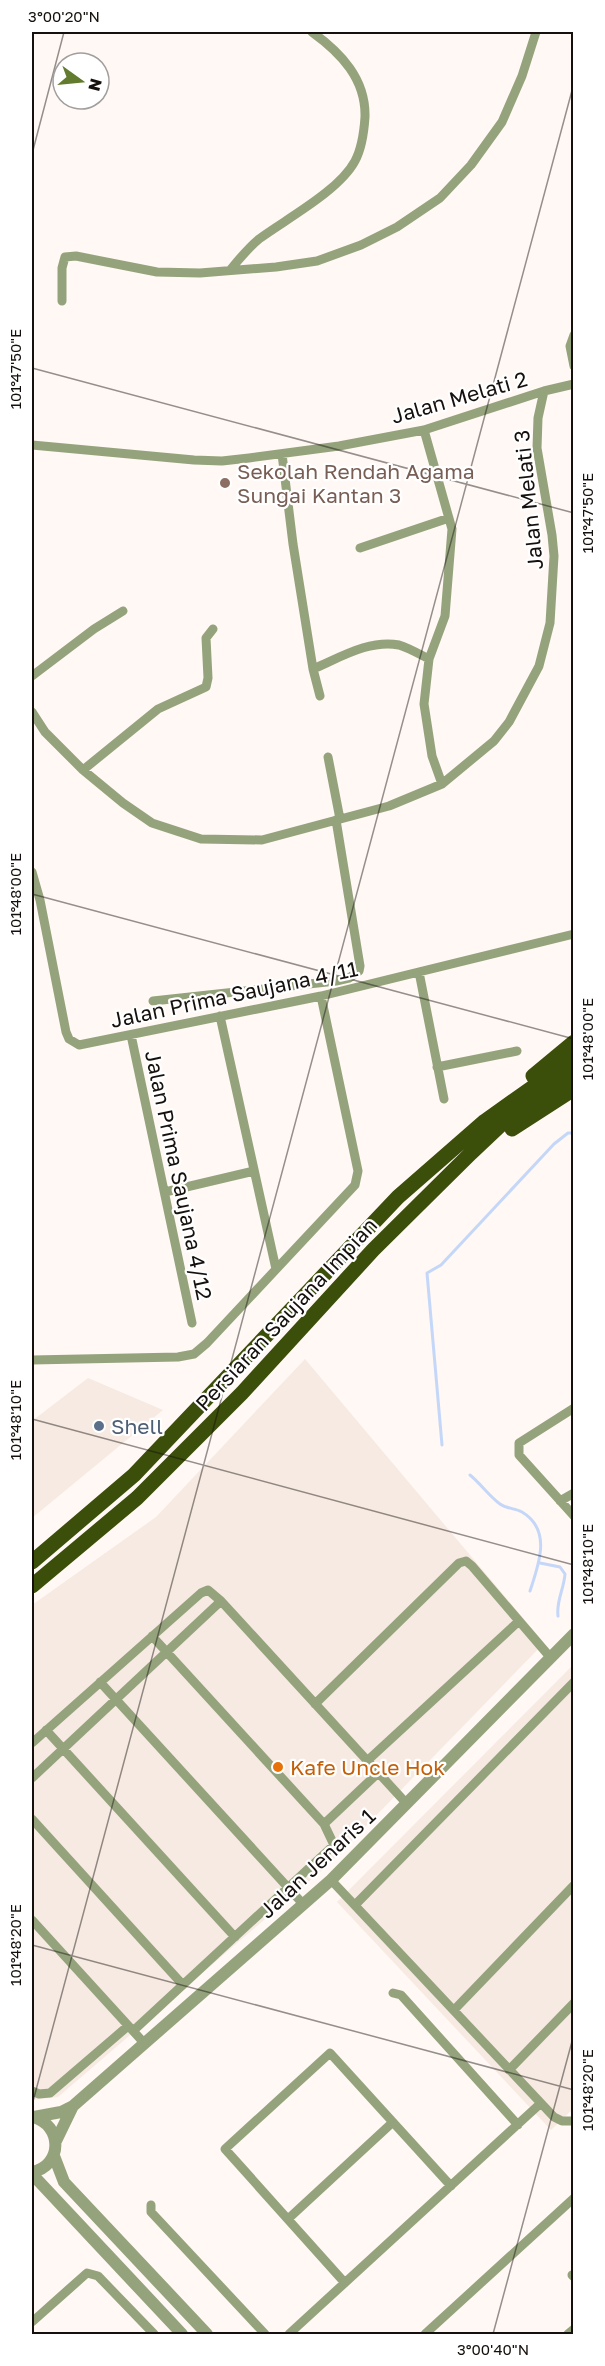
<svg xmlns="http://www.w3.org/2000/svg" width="605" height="2366" font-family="'Golos Text',sans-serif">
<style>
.built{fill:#f7eae2}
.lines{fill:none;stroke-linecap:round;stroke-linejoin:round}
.stream{stroke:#c5d7f8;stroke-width:3}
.minor{stroke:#95a37d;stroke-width:9}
.tertiary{stroke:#95a37d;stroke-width:12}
.trunk{stroke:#3b4e0a;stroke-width:15}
.ticks{fill:none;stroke:#15100d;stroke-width:1.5;stroke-opacity:0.45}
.education-dot{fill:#8d6e63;stroke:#fff;stroke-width:2}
.service-dot{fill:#5c6f8a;stroke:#fff;stroke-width:2}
.food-dot{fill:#e8710a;stroke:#fff;stroke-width:2}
.labels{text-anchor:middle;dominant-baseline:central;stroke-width:4.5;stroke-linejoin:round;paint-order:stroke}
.street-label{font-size:21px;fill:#15100d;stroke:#fff}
.education-label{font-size:21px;fill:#785e54;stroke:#fff;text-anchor:start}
.service-label{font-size:21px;fill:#4e5e75;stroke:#fff;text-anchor:start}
.food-label{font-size:21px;fill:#c56008;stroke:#fff;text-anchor:start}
.neatline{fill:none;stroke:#15100d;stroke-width:2}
.ticks-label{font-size:15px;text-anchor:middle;fill:#15100d}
</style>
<rect width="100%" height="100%" fill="#fff8f4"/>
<path class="built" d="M305,1359l239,284 -216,222 -270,232 -26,3v-495l124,-88z
M88,1378l75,32 -131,108v-97z
M573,1665l1,443 -23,22 -214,-228z"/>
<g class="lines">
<path class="stream" d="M442,1445l-15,-172 14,-8 113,-121 14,-11h6
M470,1475c11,9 19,21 30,29 7,5 15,4 22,8 30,18 17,52 8,79
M540,1563l20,4 5,7c-1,15 -9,27 -7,42"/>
<path class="minor" d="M231,269c9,-11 17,-21 28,-30 27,-20 80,-48 96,-78 7,-13 9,-29 10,-44 1,-38 -24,-64 -53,-85
M62,301v-33l3,-11 11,-1 81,16 43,1 76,-6 41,-6 44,-16 36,-18 43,-29 31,-33 31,-43 20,-46 14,-44
M574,335l-4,11 4,20
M424,430l28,99 -7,87 -16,43 -5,45 8,52 10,28
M32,445l162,15 28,1 27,-3 90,-12 85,-16 120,-39 30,-7
M282,454l11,90 20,125 7,27
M360,548l89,-30
M313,669c26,-11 57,-30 86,-24 10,3 20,9 30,14
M32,676l62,-47 29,-18
M32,712l13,20 38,38 40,33 29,20 49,16 61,1 127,-34 53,-22 52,-43 15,-19 30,-56 11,-43 4,-67 -2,-21 -15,-87 1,-30 6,-27
M328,757l12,62
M83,770l75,-61 48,-22 2,-9 -2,-40 7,-9
M32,872l8,28 26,132 3,7 10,6 242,-49 253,-62
M419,972l25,127
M153,1001l183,-20 13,-3 10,-7 1,-5 -24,-146
M220,1016l56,253
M131,1035l61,288
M437,1067l80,-16
M165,1192l89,-21
M32,1360l146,-3 16,-3 13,-11 148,-158 3,-14 -37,-175
M574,1408l-55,35v12l55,61
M560,1501l14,-8
M100,1682l204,223
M315,1704l144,-141 7,-2 6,5 78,91
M46,1730l189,207
M32,1743l169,-150 7,-3 13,11 186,203
M367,1761l152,-140
M32,1778l189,-177
M32,1819l151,166
M324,1824l54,-51
M331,1880l223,237 8,4h12
M356,1904l218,-222
M32,1920l113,124
M393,1993l8,2 117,130
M454,2010l120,-125
M133,2031l201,-186 -10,-21 -172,-188
M509,2070l65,-67
M32,2091l7,3 11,-1 78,-67
M151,2205v7l114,122
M288,2219l105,-97
M572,2275l2,2
M345,2283l-120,-134 105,-96 121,133
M32,2322l55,-49 11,3 56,58
M289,2334l252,-231
M425,2334l149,-136
M568,2334l6,-5"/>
<path class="tertiary" d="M34,2117l27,-5 12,-6 258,-226 243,-246
M56,2141l17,-35
M54,2156l10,26 143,152
M32,2172c31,-6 31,-47 1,-55
M32,2174l150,160"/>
<path class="trunk" d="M533,1076l41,-34
M512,1129l62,-40
M32,1562l102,-87 264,-278 87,-76 89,-63
M32,1586l105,-88 105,-105 131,-143 98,-97 34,-32 69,-46"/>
</g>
<path class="ticks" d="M32,154l32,-122M32,368l542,145M32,894l542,145M32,1419l542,146M32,1945l542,145M32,2105l542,-2022M493,2334l81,-300"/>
<circle class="education-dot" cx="225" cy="483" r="6"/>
<circle class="service-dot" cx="99" cy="1426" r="6"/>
<circle class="food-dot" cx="278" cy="1767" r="6"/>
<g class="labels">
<g class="street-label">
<text transform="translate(459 397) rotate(-16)">Jalan Melati 2</text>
<text transform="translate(528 500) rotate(-96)">Jalan Melati 3</text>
<text transform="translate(234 994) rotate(-12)">Jalan Prima Saujana 4/11</text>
<text transform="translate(179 1175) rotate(78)">Jalan Prima Saujana 4/12</text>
<text transform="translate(286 1314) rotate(-47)">Persiaran Saujana Impian</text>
<text transform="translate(317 1863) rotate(-43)">Jalan Jenaris 1</text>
</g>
<g class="education-label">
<text x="237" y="471">Sekolah Rendah Agama<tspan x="237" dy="24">Sungai Kantan 3</tspan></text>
</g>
<g class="service-label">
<text x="111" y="1426">Shell</text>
</g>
<g class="food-label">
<text x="290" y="1767">Kafe Uncle Hok</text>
</g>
</g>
<rect width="605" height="2366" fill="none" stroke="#ffffff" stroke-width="66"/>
<g transform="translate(81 81) rotate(105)"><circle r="28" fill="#ffffff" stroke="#a19f9e" stroke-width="1.5"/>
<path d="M0-4.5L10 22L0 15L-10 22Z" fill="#627b2f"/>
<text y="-9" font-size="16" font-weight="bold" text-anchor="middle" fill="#15100d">N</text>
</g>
<rect x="33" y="33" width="539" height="2300" class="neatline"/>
<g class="ticks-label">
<text x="64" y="22">3°00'20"N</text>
<text transform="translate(16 369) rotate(-90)" y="5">101°47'50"E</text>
<text transform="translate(588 513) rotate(-90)" y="5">101°47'50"E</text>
<text transform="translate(16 894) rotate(-90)" y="5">101°48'00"E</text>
<text transform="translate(588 1039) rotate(-90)" y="5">101°48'00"E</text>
<text transform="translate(16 1420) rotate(-90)" y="5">101°48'10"E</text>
<text transform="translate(588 1564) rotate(-90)" y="5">101°48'10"E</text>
<text transform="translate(16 1945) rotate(-90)" y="5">101°48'20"E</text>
<text transform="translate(588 2090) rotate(-90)" y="5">101°48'20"E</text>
<text x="493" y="2355">3°00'40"N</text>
</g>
</svg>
